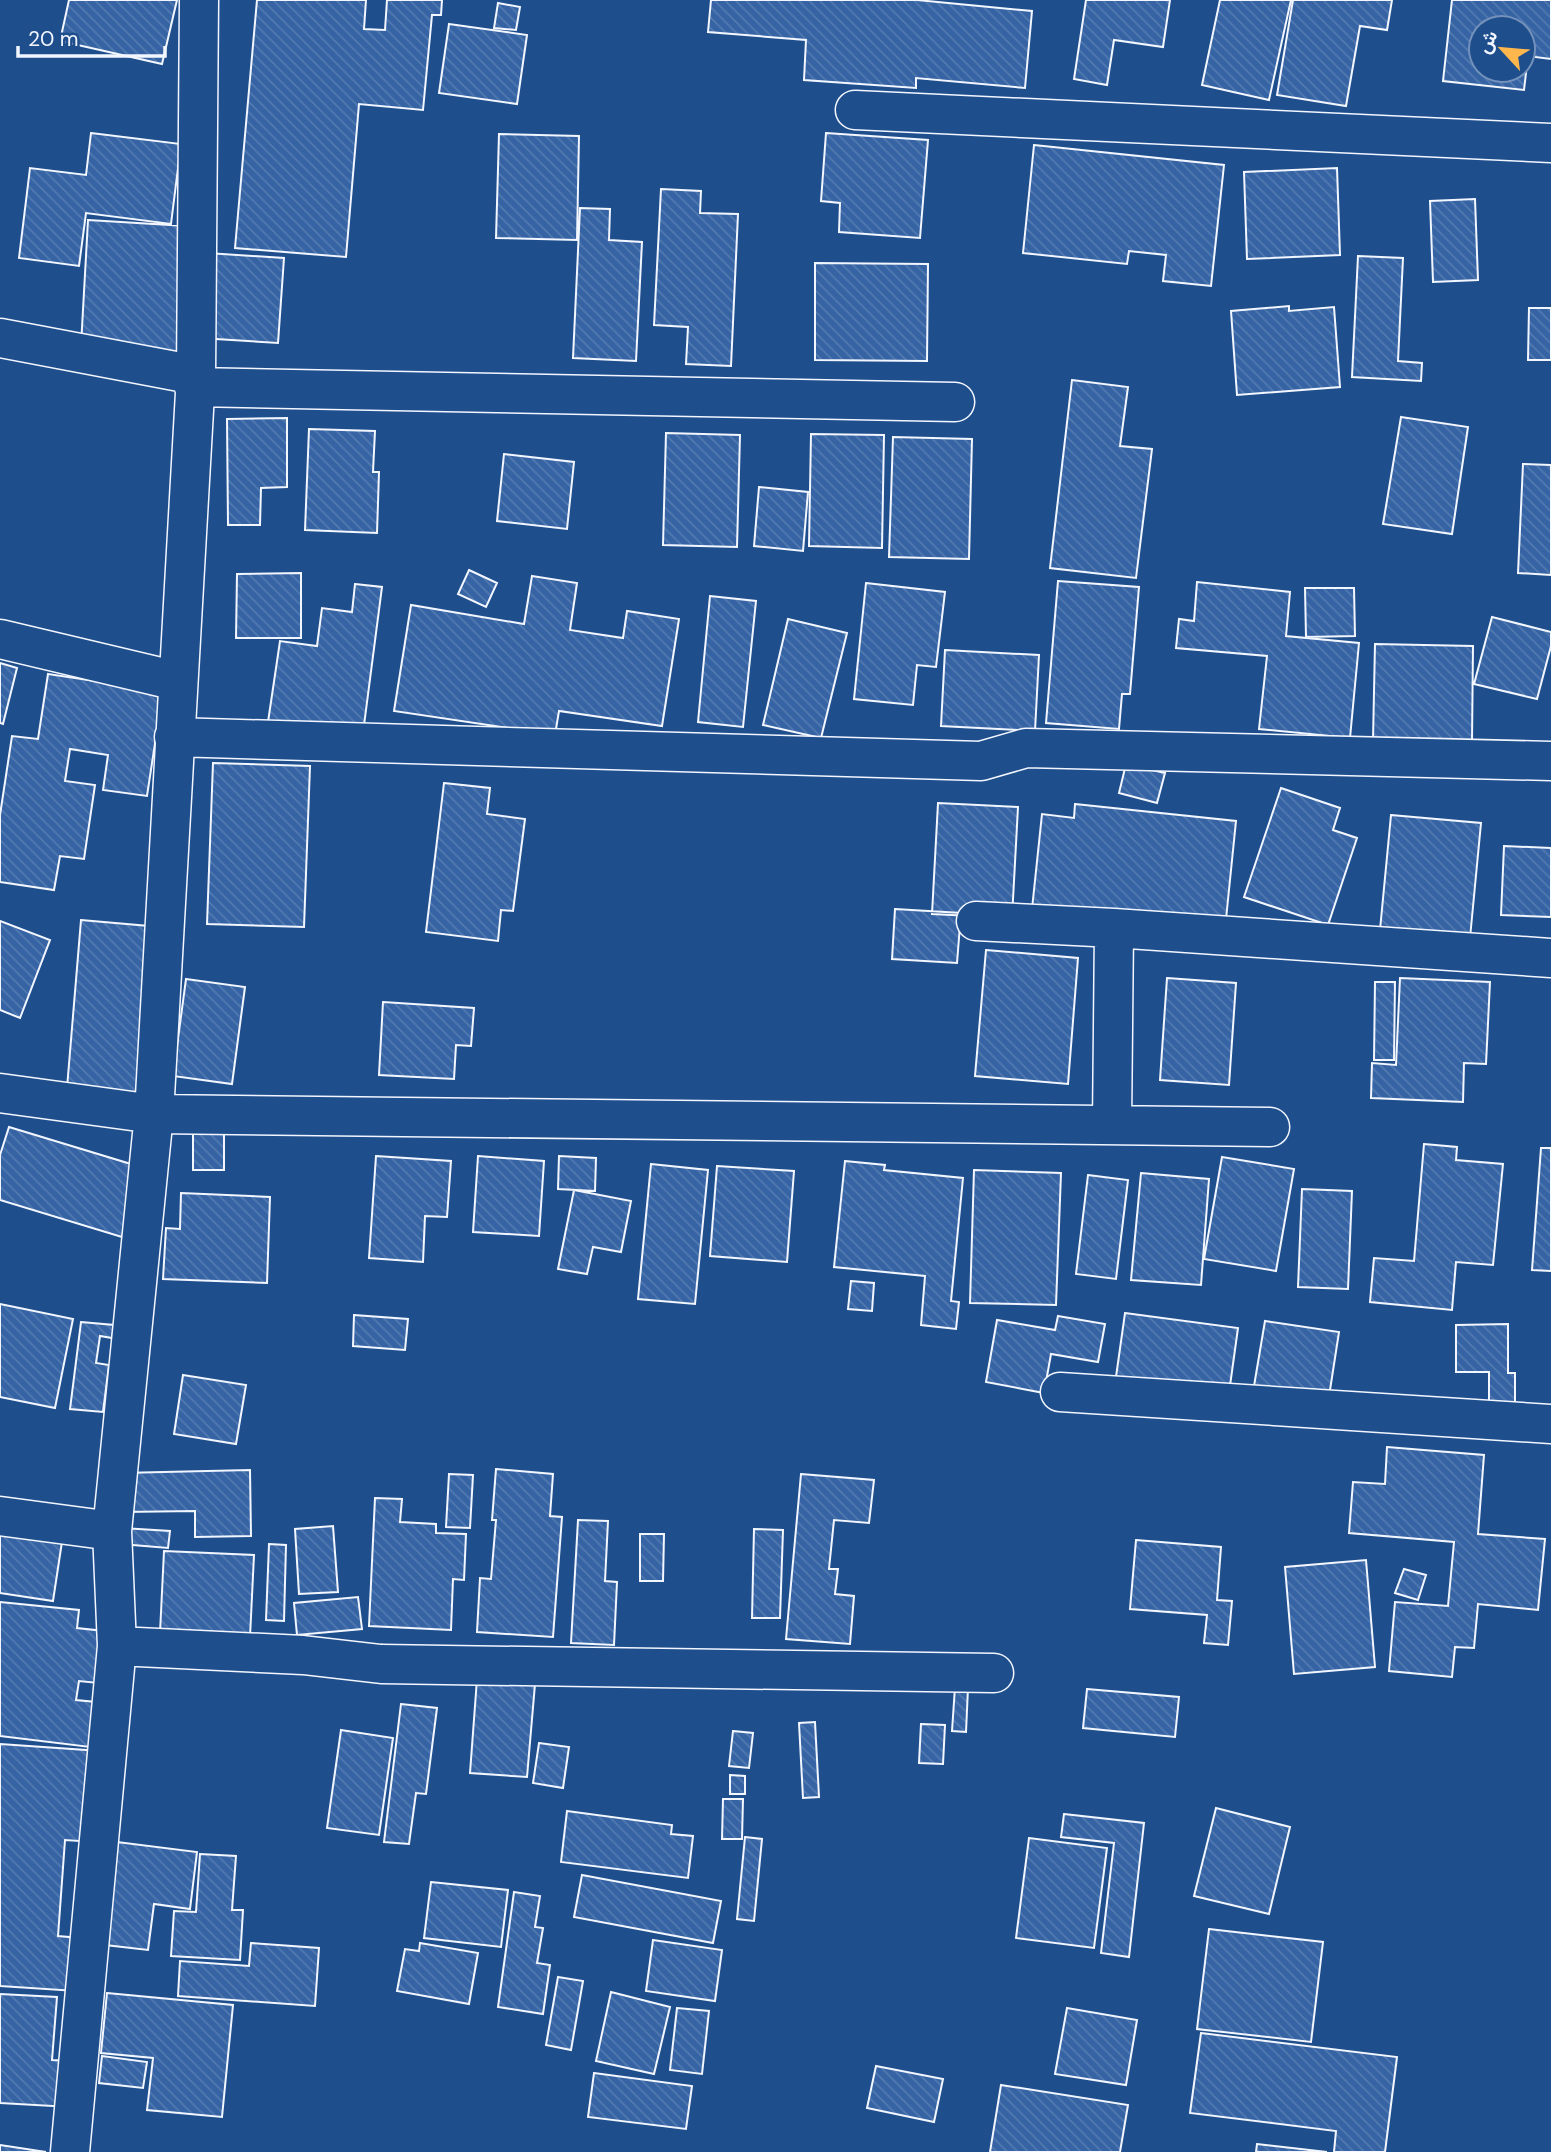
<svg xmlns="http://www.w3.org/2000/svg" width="1551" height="2152" font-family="'DM Sans',Vazirmatn,sans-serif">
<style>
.building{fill:url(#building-back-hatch);stroke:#f2f6ff;stroke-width:2;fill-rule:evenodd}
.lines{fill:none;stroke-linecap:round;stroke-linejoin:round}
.minor-casing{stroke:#f2f6ff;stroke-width:41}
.minor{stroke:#1f4e8c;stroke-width:38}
</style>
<defs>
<pattern id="building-back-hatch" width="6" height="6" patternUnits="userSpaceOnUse" patternTransform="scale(1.75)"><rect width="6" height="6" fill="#3563a3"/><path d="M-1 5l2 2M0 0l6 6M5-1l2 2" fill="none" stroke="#537ab1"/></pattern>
</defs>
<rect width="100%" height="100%" fill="#1f4e8c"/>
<path class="building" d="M69,0h108l-15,64 -102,-23z
M257,0h109l-2,29 21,1 2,-30h55l-1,15h-9l-9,95 -64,-6 -13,153 -111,-9z
M711,0h206l115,11 -7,77 -109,-10v10l-112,-8 2,-40 -98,-8z
M1086,0h84l-7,47 -49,-7 -7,45 -33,-6z
M1220,0h71l-22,100 -67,-15z
M1293,0h99l-5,30 -27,-4 -14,80 -69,-11z
M1452,0h99v59l-23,-3 -4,34 -81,-9zM1481,28h42v42h-42z
M498,3l22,4 -4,23 -22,-2z
M449,24l78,11 -10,69 -78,-11z
M91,133l90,11 -10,80 -85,-11 -7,53 -60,-8 11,-90 56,7z
M826,133l102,7 -8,98 -81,-6 1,-29 -19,-2z
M499,134l80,2 -2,104 -81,-2z
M1034,145l190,20 -13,121 -48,-5 3,-26 -37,-4 -2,13 -104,-11z
M1337,168l3,87 -93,4 -3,-87z
M661,189l40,2 -1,22 38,1 -7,152 -45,-2 2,-37 -34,-2z
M1475,199l3,81 -45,2 -3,-81z
M580,208l30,1 -1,31 33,2 -6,119 -63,-3z
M88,220l98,6 -8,137 -97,-17z
M207,253l77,5 -6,85 -78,-5z
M1358,256l45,2 -5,103 24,2 -1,18 -69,-4z
M815,263l113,1 -1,97 -112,-1z
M1289,306v5l45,-4 6,80 -103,8 -6,-84z
M1529,308h22v52h-23z
M1072,380l56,7 -8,59 32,3 -16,129 -86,-10z
M1401,417l67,10 -16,107 -69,-10z
M287,418v69l-26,1 -1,37h-32l-1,-106z
M309,429l66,2 -2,41h6l-2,61 -72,-3z
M666,433l74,2 -3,112 -74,-2z
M811,434l73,1 -2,113 -73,-2z
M893,437l79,2 -3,120 -80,-2z
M504,454l70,8 -7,67 -70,-8z
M1523,464l28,1v110l-33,-2z
M759,487l49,5 -5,59 -49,-5z
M469,570l28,13 -11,24 -28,-13z
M301,573v65h-65l1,-64z
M532,576l45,7 -7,47 53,8 4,-27 52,8 -17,107 -103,-15 -4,24 -161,-24 17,-106 113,19z
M1058,581l81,6 -9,107h-8l-3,35 -73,-6z
M1197,582l93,10 -4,44 73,7 -9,95 -91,-9 8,-73 -91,-8 3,-29 15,2z
M866,583l79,9 -9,75 -19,-2 -4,40 -59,-6z
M355,584l27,3 -19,146 -95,-11 12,-81 37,5 5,-38 30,4z
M1305,588h49l1,48 -49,1z
M710,596l46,5 -13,126 -45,-5z
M1492,617l59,15v14l-14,53 -63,-15z
M788,619l59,14 -26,105 -58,-13z
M1375,644l98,2 -1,95 -99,-1z
M945,650l94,5 -4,76 -94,-5z
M0,663l17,5 -14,56 -3,-1z
M48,674l115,17 -16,105 -44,-6 5,-35 -38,-6 -5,32 30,4 -11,74 -24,-3 -6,34 -54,-8v-67l12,-79 26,3z
M213,763l97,3 -6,161 -97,-3z
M1126,764l39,9 -8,30 -38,-10z
M444,783l46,5 -3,26 38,5 -12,92 -12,-1 -3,31 -72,-9z
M1281,788l59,20 -7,22 24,8 -29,87 -84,-28z
M938,803l80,4 -6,111 -80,-4z
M1075,804l161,17 -11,108 -193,-20 10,-95 32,4z
M1391,815l90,8 -11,115 -90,-8z
M1504,846l47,2v69l-50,-2z
M895,909l66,4 -4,50 -65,-4z
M81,920l79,7 -13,167 -80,-6z
M0,921l50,19 -30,78 -20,-8z
M986,950l92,8 -10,126 -93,-8z
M1167,978l69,5 -7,102 -69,-5z
M1400,978l90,4 -4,82 -22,-1 -1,39 -92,-4 1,-35 24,2z
M186,979l59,8 -13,97 -59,-8z
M1375,982h20l-1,78h-20z
M383,1002l91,6 -3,38 -15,-1 -2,34 -75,-4z
M9,1127l135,41 -22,69 -122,-37v-45z
M193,1131h31v39h-31z
M1424,1144l33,3 -1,13 47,4 -10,101 -37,-3 -4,48 -82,-8 4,-44 40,3z
M1541,1148h10v123l-19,-1z
M376,1156l75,5 -4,56 -22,-1 -2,46 -54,-4z
M478,1156l66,5 -5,75 -66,-4z
M559,1156l37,2 -1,33 -37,-2z
M1222,1157l72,12 -18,102 -72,-12z
M845,1161l40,4 -1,5 79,8 -12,123 8,1 -3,27 -35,-4 4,-49 -91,-9z
M651,1164l57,6 -13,134 -57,-5z
M717,1166l77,5 -7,91 -77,-6z
M974,1170l87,3 -5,132 -86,-2z
M1141,1173l68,6 -8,106 -70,-5z
M1088,1175l40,5 -12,99 -40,-5z
M1302,1189l50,2 -4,98 -50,-2z
M574,1190l57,11 -10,51 -28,-5 -6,27 -29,-5z
M181,1193l89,4 -3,86 -104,-4 3,-51 14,1z
M851,1281l23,2 -2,28 -24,-2z
M0,1304l73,15 -18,89 -55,-11z
M1125,1313l113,15 -10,72 -113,-16z
M354,1315l54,4 -3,31 -52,-4z
M1058,1316l47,8 -7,38 -47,-8 -7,39 -58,-11 11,-62 58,10z
M1265,1321l74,11 -11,71 -75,-11z
M81,1322l33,3 -2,13 -12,-2 -4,27 13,2 -6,47 -33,-3z
M1508,1324v49h7v32h-26v-33h-33v-47z
M183,1375l63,10 -10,59 -62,-10z
M1387,1447l97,8 -6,79 67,5 -7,71 -60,-6 -4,44 -19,-1 -3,30 -63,-6 6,-69 53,4 6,-64 -105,-9 4,-51 32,2z
M496,1469l57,5 -3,42 12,1 -9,120 -76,-5 3,-54 11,1 5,-59h-4z
M250,1470l1,66 -56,1v-26l-73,1 -1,-39z
M449,1474l24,1 -3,53 -24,-1z
M801,1474l73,6 -5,43 -35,-3 -5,49h9l-3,25 19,2 -4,48 -64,-5z
M375,1498l27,1 -2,23 36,2v9l30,1 -2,46 -11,-1 -2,51 -82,-4z
M578,1520l30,1 -3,60 12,1 -3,63 -43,-2z
M0,1525l63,10 -10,66 -53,-8z
M333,1526l5,66 -39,2 -4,-65z
M122,1528l48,3 -2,17 -47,-4z
M754,1529l29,1 -3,88h-28z
M640,1534h24l-1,47h-23z
M1136,1540l85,7 -4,53 15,1 -4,44 -24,-2 3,-28 -77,-6z
M269,1544l17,1 -2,76 -18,-1z
M164,1551l90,4 -4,82 -90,-4z
M1366,1560l9,107 -81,7 -9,-107z
M1404,1569l22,6 -8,25 -23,-7z
M358,1597l4,32 -65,6 -3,-32z
M0,1602l79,8 -2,18 27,3 -6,52 -19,-2 -3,19 20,2 -6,45 -90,-11z
M477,1679l58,5 -8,93 -57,-4z
M955,1687l13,1 -2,44 -14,-1z
M1087,1689l92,8 -4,40 -92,-9z
M401,1704l36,4 -11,86 -10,-1 -7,51 -25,-2z
M815,1722l4,75 -16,1 -4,-75z
M921,1724l24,1 -2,39 -24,-1z
M341,1730l52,8 -14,97 -52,-7z
M733,1731l20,2 -4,35 -20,-2z
M539,1743l30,4 -6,41 -30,-5z
M0,1744l100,7 -6,91 -29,-2 -7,96 22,2 -4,53 -76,-5z
M730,1775l15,1v18h-15z
M723,1799h20l-1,40h-20z
M1216,1808l74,19 -21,87 -75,-18z
M567,1811l105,14 -1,9 22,2 -5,42 -127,-16z
M1064,1814l80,9 -15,134 -28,-4 13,-110 -53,-6z
M745,1837l17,2 -8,82 -17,-2z
M1029,1838l78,10 -13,100 -78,-10z
M109,1841l88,11 -7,57 -36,-5 -6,46 -51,-6z
M200,1854l36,2 -4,54h11l-3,50 -69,-4 3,-45 22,1z
M582,1875l139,26 -8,42 -139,-26z
M431,1882l77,8 -7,57 -77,-9z
M514,1892l26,4 -5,31 8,1 -6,35 13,2 -7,49 -45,-7z
M1209,1929l114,13 -12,100 -114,-13z
M653,1940l69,10 -7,51 -69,-10z
M251,1943l68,5 -4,58 -137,-10 2,-35 69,5z
M420,1943l58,10 -9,51 -72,-13 8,-42 14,2z
M558,1977l25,4 -12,69 -25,-5z
M611,1992l59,15 -16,67 -58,-13z
M107,1993l126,12 -11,112 -75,-7 6,-52 -52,-5z
M0,1994l57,3 -5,63 21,1 -3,46 -70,-4z
M677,2008l32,3 -7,63 -32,-4z
M1067,2008l70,12 -11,65 -71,-11z
M1201,2033l196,24 -12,95h-51l2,-21 -146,-18z
M102,2056l45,6 -4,26 -44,-5z
M876,2066l67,13 -9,43 -67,-14z
M594,2073l98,13 -6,43 -98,-12z
M1001,2085l127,20 -8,47h-130z
M1257,2144l70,8h-71z
M0,2145l46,7h-46z"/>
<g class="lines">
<defs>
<path id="minor" d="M855,110l696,33
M0,338l196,37
M194,387l761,15
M0,639l177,42
M174,737l807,24 45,-13 525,13
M976,921l138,7 437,30
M0,1093l154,21 1116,13
M1112,1125l2,-197
M1060,1392l491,32
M0,1516l112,15
M117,1646l186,9 78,9 613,9
M70,2152l47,-506 -5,-115 42,-417 42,-739 3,-375"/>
</defs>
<use href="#minor" class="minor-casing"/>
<use href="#minor" class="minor"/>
</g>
<g transform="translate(1502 49) rotate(296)"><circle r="33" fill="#1f4e8c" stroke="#7391ba" stroke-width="2"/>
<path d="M0-5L12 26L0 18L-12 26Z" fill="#ffb74d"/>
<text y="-10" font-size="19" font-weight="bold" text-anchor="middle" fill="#f2f6ff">ش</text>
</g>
<path d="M18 46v10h147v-10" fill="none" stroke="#f2f6ff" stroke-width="3.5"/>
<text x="28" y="46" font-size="21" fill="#f2f6ff" stroke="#1f4e8c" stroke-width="5" paint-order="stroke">20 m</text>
</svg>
